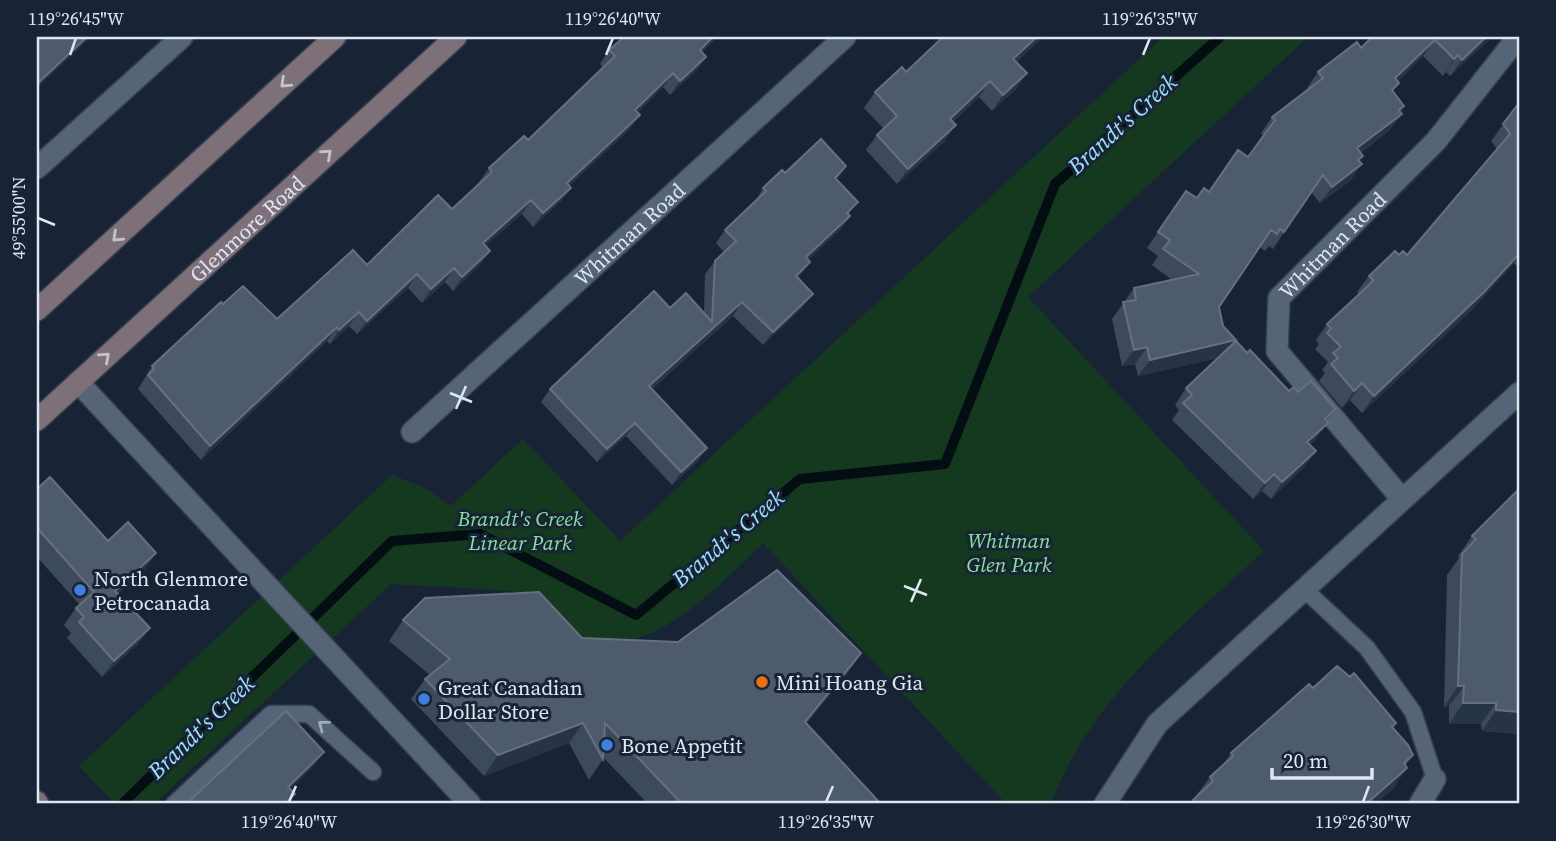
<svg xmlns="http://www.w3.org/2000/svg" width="1556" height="841" font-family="'Source Serif 4',serif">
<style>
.green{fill:#14391e}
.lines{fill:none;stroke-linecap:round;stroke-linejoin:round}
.stream{stroke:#030e12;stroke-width:10}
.lane-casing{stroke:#38414f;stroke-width:19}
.street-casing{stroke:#38414f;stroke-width:24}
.secondary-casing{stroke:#38414f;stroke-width:24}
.lane{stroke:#566478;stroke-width:16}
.street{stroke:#566478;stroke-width:21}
.secondary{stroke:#7d7079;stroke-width:21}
.wall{fill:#3d4a5b}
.shaded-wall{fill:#273445}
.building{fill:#4e5b6c;stroke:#657081;stroke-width:2}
.oneway{stroke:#c1c3ce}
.oneway2{stroke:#a1acbb}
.ticks{fill:none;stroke:#dee6f2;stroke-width:2.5}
.shop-dot{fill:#3f7fe0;stroke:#182435;stroke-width:2.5}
.food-dot{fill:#e8710a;stroke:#182435;stroke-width:2.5}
.labels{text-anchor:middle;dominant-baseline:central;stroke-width:6;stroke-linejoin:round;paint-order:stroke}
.street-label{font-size:21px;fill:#dee6f2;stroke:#182435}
.park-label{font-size:21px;font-style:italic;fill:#86e19a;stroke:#182435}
.poi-label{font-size:21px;fill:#dee6f2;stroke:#182435;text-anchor:start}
.water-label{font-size:23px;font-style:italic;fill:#9ce2fe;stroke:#182435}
.neatline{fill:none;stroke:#dee6f2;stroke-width:2.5}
.ticks-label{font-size:18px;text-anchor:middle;fill:#dee6f2}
</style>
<rect width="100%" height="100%" fill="#182435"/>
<path class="green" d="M1163,37h145l-280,260 236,254c-82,76 -173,145 -213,253h-45l-243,-261c-42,40 -122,131 -189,88 -14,-9 -25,-26 -40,-35 -12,-7 -121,-10 -143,-12l-237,220h-39l-36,-38 313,-291 35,14 24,17 72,-67 97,102z"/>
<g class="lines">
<path class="stream" d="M122,804l270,-263 88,-7 156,81 164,-136 145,-15 110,-280 165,-147"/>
<defs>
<path id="lane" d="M1304,589l63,59 46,64 22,67
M174,804l97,-90h38l64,58"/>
<g id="street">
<path d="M37,168l145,-131"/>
<path d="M78,382l392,422"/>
<path id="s1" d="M412,432l433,-395"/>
<path id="s2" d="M1402,499l-125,-148 2,-53 157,-157 82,-104"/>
<path d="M1105,804l52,-80 362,-331"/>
<path d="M1420,804l15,-25"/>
</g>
<g id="secondary">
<path d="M37,310l298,-273"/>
<path id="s3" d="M37,420l419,-383"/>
<path d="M37,802l1,2"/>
</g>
</defs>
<use href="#lane" class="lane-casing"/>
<use href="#street" class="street-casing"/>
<use href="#secondary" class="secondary-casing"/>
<use href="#lane" class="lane"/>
<use href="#street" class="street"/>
<use href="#secondary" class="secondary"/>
</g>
<path class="wall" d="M624,37h93l-15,15 4,5 -10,14 -26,24 -7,-8 -26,26 -7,16 -61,57 2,2 -10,13 -28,26 -11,-13 -37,32 -5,19 -27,26 -8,-9 -23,21 -14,-15 -51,46 -8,-8 -19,18 -3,-3 -126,119 -63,-71 14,-23 71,-62 54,15 90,-54 85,-56 28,-26 -1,-1 10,-14 39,-28 75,-72 -3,-4 9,-14z
M936,37h107l-27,25 11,11 -11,16 -24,22 -13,-14 -26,25 -8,19 -48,43 -31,-34 11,-15 7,-6 -20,-21 11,-16 31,-20 33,-31z
M1372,37h120l-42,39 -4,-4 -3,4 -20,-20 -25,25 -5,11 7,20 -10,18 -29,23 2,3 -4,5 3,3 -12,17 -30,22 -9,-11 -38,57 -4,-3 -4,5 -5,-4 -41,60 4,19 10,18 14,9 42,38 9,1 37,17 -9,12 -10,18 -6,6 -6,22 -33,32 -9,-8 -9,8 -81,-79 7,-10 -4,-5 11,-17 32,-30 -80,18 -3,-12 -13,2 -10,-47 22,-31 38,-8 -20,-15 6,-9 -11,-8 39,-57 11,7 12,-6 39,-35 15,-21 -2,-3 11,-16 36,-27 -1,-2 11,-16 43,-24z
M1519,103v161l-2,2 -3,-3 -41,46 -111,104 -12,-13 -8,8 -23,-27 6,-8 -3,-3 6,-8 -13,-13 4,-5 -3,-4 11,-16 32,-30 -2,-2 12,-16 30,-21h8l90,-106 -6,-8z
M785,173l52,7 13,36 -9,13 -33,31 2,2 -12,16 5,29 -40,38 -30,-29 -81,73 46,72 -26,24 -46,-49 -29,26 -56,-60 9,-13 120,-81 34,4 1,-38 10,-13 9,-9 -8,-9 9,-13 30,-28 8,-14z
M37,489l71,52 48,12 -11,16 -27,25 32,34 -12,16 -36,33 -35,-39 4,-5 -7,-8 12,-17 4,-3 -43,-48z
M1519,489v245l-37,-3 -1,-7h-32v-18l-5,1 3,-132 12,-17 -1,-2 14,-20z
M403,620l179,18 279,15 -14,21 -41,50 75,80h-233l-45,-47v2l-14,21 -20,-37 -85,33 -73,-77 14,-20 5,-4 -41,-34z
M1313,688l80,39 20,28 -8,11 -12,23 -18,15h-185l20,-27 13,-12 8,-12z"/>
<path class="shaded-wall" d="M87,37h4l-54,51v-4z
M713,37h4l-27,27 10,-14z
M1037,37h6l-41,37 11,-15z
M1486,37h6l-42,39 12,-16z
M1435,40l-12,16 -39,39 11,-17z
M1458,55l-12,17 -3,4 11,-17z
M706,57l-10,14 -26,24 10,-14z
M673,73l-10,14 -37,37 9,-14z
M1027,73l-11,16 -24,22 11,-16z
M990,81l-11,16 -40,38 11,-16z
M1404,106l-8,12 6,-4 -12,16 -44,35 11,-17z
M640,115l-10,14 -73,68 10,-14z
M956,125l-11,16 -48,43 11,-15z
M1363,156l-10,15 9,-7 -12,17 -30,22 12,-16z
M846,166l-9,14 -2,-2z
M571,188l-10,13 -28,26 10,-14z
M531,200l-9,14 -49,43 10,-14z
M850,216l-9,13 -44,42 9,-14z
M490,251l-10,14 -27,26 9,-14z
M1519,254v2l-5,7 -41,46 -111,104 12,-17z
M810,262l-9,13 -15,14 10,-13z
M454,268l-9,14 -23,21 9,-14z
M417,274l-9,14 -51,46 10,-13z
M813,294l-10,13 -40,38 10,-13z
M742,302l-9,14 -93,83 9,-13z
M359,312l-10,14 -19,18 9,-14z
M337,327l-10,14 -126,119 9,-14z
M1236,340l-12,17 -86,19 12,-16z
M1147,347l-12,17 -13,2 12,-16z
M1362,383l-12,17 -8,8 12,-17z
M635,423l-9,13 -29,26 10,-13z
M1328,423l-12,16 -20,20 11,-17z
M707,448l-9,13 -26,24 9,-13z
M1316,451l-12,16 -33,32 11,-17z
M1274,474l-12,17 -9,8 12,-16z
M156,553l-11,16 -41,38 11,-16z
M150,628l-12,16 -36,33 12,-16z
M861,653l-14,21 -56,69 14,-21z
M1458,686h6l-15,20 -5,1z
M1463,703h33l-15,21h-32z
M1496,710l23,2v22l-37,-3z
M583,723l-14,20 -85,33 14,-21z
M324,752l-12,16 -36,35 12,-16z
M1407,768l-14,21 -18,15h-9z"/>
<path class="building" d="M37,37h50l-50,47z
M624,37h89l-13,13 6,7 -26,24 -7,-8 -38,37 5,5 -73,68 4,5 -28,25 -12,-13 -48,43 7,8 -28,26 -8,-9 -23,21 -14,-15 -50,47 -8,-9 -20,18 -2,-3 -127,119 -62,-71 6,-6 -2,-3 69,-64 2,2 20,-18 34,33 76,-69 14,15 71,-70 14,14 40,-37 -3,-4 35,-32 4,4 87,-84 -6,-6z
M943,37h94l-24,22 14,14 -24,22 -13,-14 -40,38 6,6 -48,44 -31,-34 20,-19 -22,-24 27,-25 4,5z
M1372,37h114l-24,23 -4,-5 -4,4 -19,-19 -40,38 4,5 -7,7 12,16 -5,4 3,4 -45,34 6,8 -5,4 4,4 -30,23 -9,-12 -39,57 -4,-3 -3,5 -6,-4 -52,77 4,19 13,14 -86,20 -3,-13 -13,3 -11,-48 13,-2 -2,-12 65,-14 -36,-25 7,-9 -12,-8 28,-41 11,7 7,-10 5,4 29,-42 10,7 27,-37 -3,-3 51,-39 -5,-6 39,-30 4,6z
M1519,103v151l-35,38 -110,104 -12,-13 -8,8 -23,-27 7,-6 -5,-5 8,-6 -14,-14 4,-5 -4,-4 42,-39 4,-5 -4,-4 26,-25 4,4 4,-4 4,4 103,-121 -7,-10z
M821,139l25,27 -11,12 23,24 -11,11 3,3 -44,41 4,5 -14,14 17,18 -40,38 -31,-30 -93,84 58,62 -26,24 -46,-49 -28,26 -57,-60 104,-98 16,17 16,-15 26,29 3,-61 21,-20 -11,-11 41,-39 -3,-3 19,-18 3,3z
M1236,341l11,12 3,-3 39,41 5,-4 4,5 13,-11 24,28 -10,10 3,4 -21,19 9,9 -34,31 -8,-8 -9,9 -82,-80 9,-8 -6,-7z
M50,477l58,64 20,-19 28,31 -41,38 35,37 -36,33 -35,-39 5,-5 -8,-9 18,-16 -57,-64v-39z
M1519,489v223l-23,-2v-7h-33l1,-17h-6l4,-132 14,-15 -4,-3z
M777,570l84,83 -56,69 76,82h-199l-77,-81 -2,36 -20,-36 -85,32 -73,-76 25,-20 -47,-39 22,-22 114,-6 43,46 96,4z
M1337,666l13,11 4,-4 42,50 -4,4 16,18 5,10 -9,8 3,5 -41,36h-174l1,-4 20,-19 -3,-4 23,-21 -2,-3 78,-69 4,4z
M286,711l38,41 -36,35 7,7 -11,10h-98z"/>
<defs><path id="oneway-chevron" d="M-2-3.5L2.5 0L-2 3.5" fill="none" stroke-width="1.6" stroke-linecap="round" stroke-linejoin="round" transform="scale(1.75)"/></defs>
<g class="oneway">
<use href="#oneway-chevron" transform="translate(285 83) rotate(137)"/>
<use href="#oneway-chevron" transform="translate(327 154) rotate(-42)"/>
<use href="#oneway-chevron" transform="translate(117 237) rotate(137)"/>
<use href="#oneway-chevron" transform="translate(105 357) rotate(-42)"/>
</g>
<use class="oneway2" href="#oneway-chevron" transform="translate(323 725) rotate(-142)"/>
<path class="ticks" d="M70,55l6,-17M606,55l7,-17M1143,55l7,-17M38,218l17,7M450,393l22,9M456,409l10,-23M904,586l23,9M911,602l10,-23M289,802l7,-16M826,802l7,-16M1363,802l6,-16"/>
<g class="shop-dot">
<circle cx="80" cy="590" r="7"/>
<circle cx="424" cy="699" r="7"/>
<circle cx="607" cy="745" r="7"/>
</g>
<circle class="food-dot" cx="762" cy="682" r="7"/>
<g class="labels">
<g class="street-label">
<text stroke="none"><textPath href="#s3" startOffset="284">Glenmore Road</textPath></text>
<text stroke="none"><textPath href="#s1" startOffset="294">Whitman Road</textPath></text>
<text stroke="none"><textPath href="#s2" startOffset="322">Whitman Road</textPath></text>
</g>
<g class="park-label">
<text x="520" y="518">Brandt's Creek<tspan x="520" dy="24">Linear Park</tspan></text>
<text x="1009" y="540">Whitman<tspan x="1009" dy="24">Glen Park</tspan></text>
</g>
<g class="poi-label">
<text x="94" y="578">North Glenmore<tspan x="94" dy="24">Petrocanada</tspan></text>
<text x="776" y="682">Mini Hoang Gia</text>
<text x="438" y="687">Great Canadian<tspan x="438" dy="24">Dollar Store</tspan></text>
<text x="621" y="745">Bone Appetit</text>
</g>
<g class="water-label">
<text transform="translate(1122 124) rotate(-42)">Brandt's Creek</text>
<text transform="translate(728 538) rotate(-40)">Brandt's Creek</text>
<text transform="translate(201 727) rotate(-44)">Brandt's Creek</text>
</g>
</g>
<rect width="1556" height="841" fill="none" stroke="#182435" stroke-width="77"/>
<path d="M1272 768v10h100v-10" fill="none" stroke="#dee6f2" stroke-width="3.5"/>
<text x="1283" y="768" font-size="21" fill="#dee6f2" stroke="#182435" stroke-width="5" paint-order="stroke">20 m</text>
<rect x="38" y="38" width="1480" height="764" class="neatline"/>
<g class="ticks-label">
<text x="76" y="25">119°26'45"W</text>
<text x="613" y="25">119°26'40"W</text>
<text x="1150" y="25">119°26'35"W</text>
<text transform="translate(19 218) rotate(-90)" y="6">49°55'00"N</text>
<text x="289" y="828">119°26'40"W</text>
<text x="826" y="828">119°26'35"W</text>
<text x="1363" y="828">119°26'30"W</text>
</g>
</svg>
